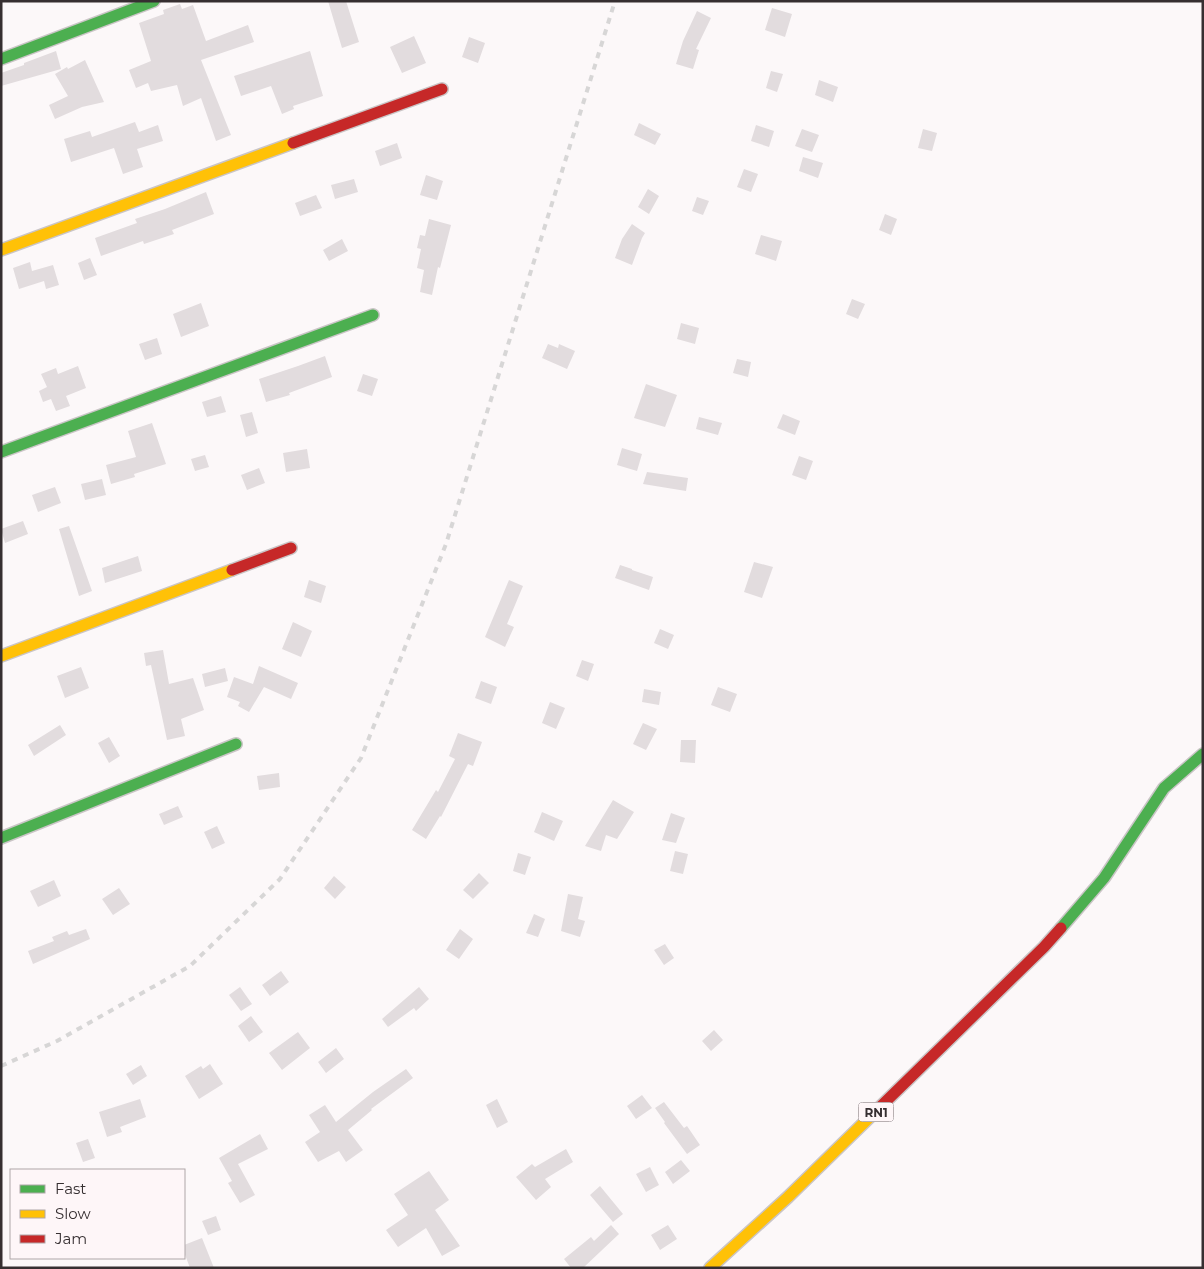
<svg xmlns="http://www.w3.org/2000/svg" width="1204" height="1269" font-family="Montserrat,sans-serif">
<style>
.building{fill:#e2dcde}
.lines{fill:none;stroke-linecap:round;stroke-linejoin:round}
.fast-casing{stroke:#cac5c6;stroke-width:14}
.slow-casing{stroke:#cac5c6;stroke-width:14}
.jam-casing{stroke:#cac5c6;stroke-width:14}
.fast{stroke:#4caf50;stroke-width:11}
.slow{stroke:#ffc107;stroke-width:11}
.jam{stroke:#c62828;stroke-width:11}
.rail{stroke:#d7d6d6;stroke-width:4;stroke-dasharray:6 6;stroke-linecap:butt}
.labels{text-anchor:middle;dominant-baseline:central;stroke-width:4.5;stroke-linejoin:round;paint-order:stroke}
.shield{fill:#fef6f8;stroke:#726b6d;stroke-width:1}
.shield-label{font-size:12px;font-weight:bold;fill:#362f31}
</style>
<rect width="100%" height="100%" fill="#fcf8f9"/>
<path class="building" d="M328,1h18l13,41 -17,6z
M180,4l2,5 11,-4 13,36 42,-16 6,17 -53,18 30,75 -15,6 -15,-43 -18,8 -6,-21 -26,6 -3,-8 -12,5 -7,-18 22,-9 -12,-38 25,-9 -1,-4z
M772,8l20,6 -7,23 -20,-7z
M697,11l14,7 -15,31 3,1 -6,19 -17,-5 7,-23z
M414,36l12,27 -24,10 -12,-26z
M469,37l16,6 -7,20 -16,-6z
M56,51l5,18 -60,17v-13l23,-8v-2z
M310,51l13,45 -30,10 1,3 -12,5 -11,-28 -30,10 -7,-20 28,-9z
M85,60l19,42 -22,5 -27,12 -6,-14 19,-9 -13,-22 12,-7 1,2z
M771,71l12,3 -6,18 -11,-4z
M819,80l19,7 -5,15 -18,-7z
M135,122l4,10 19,-7 5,16 -26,8 6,18 -20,7 -9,-26 -43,14 -7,-23 26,-8 2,6z
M639,123l22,11 -6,11 -21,-10z
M756,125l18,6 -5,16 -18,-6z
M802,129l17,6 -7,17 -17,-6z
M923,129l14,4 -5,18 -14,-3z
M397,143l5,15 -22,8 -5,-15z
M803,157l20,6 -5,15 -19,-7z
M744,169l14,5 -7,18 -14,-5z
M426,175l17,6 -6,19 -17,-5z
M354,179l4,13 -23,7 -4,-14z
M648,189l11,7 -10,18 -11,-7z
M206,192l8,22 -42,16 2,4 -30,10 -1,-3 -42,15 -6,-18 42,-15 -2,-4 30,-10z
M316,195l6,13 -22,8 -5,-13z
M697,197l12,4 -6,14 -11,-4z
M885,214l12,5 -6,16 -12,-5z
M429,219l22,6 -11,43 -2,-1 -6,28 -12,-3 4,-22 -7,-2 4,-19 -4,-1 3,-13 5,1z
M632,224l13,9 -3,5 -10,27 -17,-7 7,-19z
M761,235l21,6 -6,20 -21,-7z
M342,239l6,12 -19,10 -6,-11z
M90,258l7,17 -13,5 -6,-17z
M30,262l2,9 21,-6 6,20 -13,4 -2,-8 -25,8 -6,-21z
M852,299l13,5 -7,15 -12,-5z
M201,303l8,23 -28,11 -8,-23z
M681,323l18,5 -4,16 -18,-5z
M157,338l5,16 -17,6 -6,-16z
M548,344l10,4 1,-4 16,7 -8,18 -25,-11z
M325,356l7,21 -43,16 1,2 -24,7 -7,-23 39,-13z
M737,359l14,3 -3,15 -15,-4z
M78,366l8,22 -20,8 4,10 -14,5 -5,-12 -8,3 -4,-11 8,-4 -6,-13 15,-6 2,6z
M363,374l15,5 -6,17 -15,-5z
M646,384l31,11 -12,32 -31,-9z
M221,396l5,16 -19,5 -5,-15z
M252,412l6,21 -12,4 -6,-22z
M783,414l17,7 -5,14 -18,-7z
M699,417l23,6 -4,12 -22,-6z
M152,423l14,41 -32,10 1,3 -24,7 -5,-19 30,-8 -8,-26z
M622,448l20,6 -5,17 -20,-6z
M307,449l3,19 -24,4 -3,-19z
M205,455l4,12 -14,4 -4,-12z
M799,456l14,5 -7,19 -14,-5z
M259,468l6,15 -18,7 -6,-15z
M647,472l41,6 -2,13 -43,-7z
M102,479l4,16 -21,5 -4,-16z
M55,487l6,16 -23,9 -6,-17z
M23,521l5,13 -23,9 -4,-14z
M69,526l23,65 -13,5 -20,-67z
M138,556l4,15 -37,12 -3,-15z
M754,562l19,5 -11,31 -18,-6z
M620,565l12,4v1l21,7 -4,13 -34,-12z
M309,580l17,6 -5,17 -17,-6z
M509,580l14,6 -16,38 7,3 -9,20 -20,-10z
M293,622l19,9 -11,26 -19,-8z
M660,629l14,6 -6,14 -14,-6z
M163,650l6,34 24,-6 11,32 -23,9 4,17 -18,4 -16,-75 -5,1 -2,-13z
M582,660l12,4 -6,17 -12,-5z
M259,666l39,17 -7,16 -27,-12 -15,25 -11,-6 2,-4 -13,-5 7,-20 19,7z
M81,667l8,21 -24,10 -8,-22z
M225,668l3,13 -23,6 -3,-13z
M481,681l16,6 -6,17 -16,-6z
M718,687l19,7 -7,18 -19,-7z
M644,689l17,3 -2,13 -17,-3z
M550,702l15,6 -9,21 -14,-6z
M643,723l14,6 -11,21 -13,-6z
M60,725l6,10 -32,21 -6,-11z
M458,733l24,9 -9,24 -5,-2 -27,53 -1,-1 -14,23 -14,-9 24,-40 2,2 17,-33 -6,-3z
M109,737l11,19 -11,7 -11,-20z
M681,740h15l-1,23 -15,-1z
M279,773l1,14 -21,3 -2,-14z
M613,800l21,12 -17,27 -11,-4 -5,16 -16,-5z
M178,806l5,11 -19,8 -5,-11z
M542,812l21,9 -9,20 -20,-9z
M671,813l14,5 -9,25 -14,-3z
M217,826l8,17 -13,6 -8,-17z
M675,851l13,3 -5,20 -13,-3z
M518,853l13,4 -6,18 -12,-4z
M479,873l10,10 -16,16 -10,-9z
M334,876l12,11 -11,12 -11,-11z
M54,880l7,16 -23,11 -8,-16z
M119,888l11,16 -17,11 -11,-16z
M568,894l15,3 -5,22 7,2 -5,16 -19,-6z
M534,914l11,5 -7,18 -12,-4z
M86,929l4,10 -57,25 -5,-13 26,-10 -2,-4 15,-6 2,4z
M460,929l13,10 -14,20 -13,-9z
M665,944l9,14 -10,7 -10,-15z
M281,971l8,11 -19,14 -8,-11z
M240,987l12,17 -11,7 -12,-16z
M419,987l10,12 -13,12 -2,-3 -26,19 -6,-8z
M251,1016l12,16 -14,10 -11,-16z
M714,1030l9,10 -12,11 -9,-10z
M298,1032l12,16 -28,22 -13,-17z
M336,1048l8,11 -18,14 -8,-11z
M210,1064l13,20 -24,15 -14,-23 16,-10 2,3z
M141,1065l6,11 -14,9 -7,-11z
M406,1069l7,9 -42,31 1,1 -24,20 15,20 -17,12 -7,-11 -21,11 -13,-20 15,-10 -11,-17 16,-10 11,17 37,-30z
M642,1095l10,13 -16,11 -9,-13z
M140,1099l6,18 -26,10 2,5 -15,5 -8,-25z
M497,1099l11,23 -11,6 -11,-23z
M664,1102l20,26 3,-2 13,19 -13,9 -23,-31 1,-1 -10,-14z
M260,1134l8,15 -30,15 17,31 -15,8 -12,-20 4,-2 -13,-23z
M88,1139l7,19 -12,4 -7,-19z
M566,1149l7,13 -28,17 6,8 -15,13 -20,-23 16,-13 3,3z
M681,1160l9,11 -17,13 -8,-12z
M650,1167l9,18 -13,7 -10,-18z
M429,1171l20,29 -14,10 25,36 -18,10 -16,-28 -28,19 -12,-17 22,-15 -14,-21z
M600,1186l23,28 -10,8 -23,-27z
M216,1216l5,14 -13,5 -6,-14z
M611,1225l8,9 -36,34h-12l-7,-9 27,-22 3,4z
M668,1225l9,14 -17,11 -9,-15z
M202,1238l12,30h-24l-6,-16v-7z"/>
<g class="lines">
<defs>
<path id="fast" d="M1,59l153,-58
M1,452l372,-137
M1,838l235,-94
M1061,928l43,-50 60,-90 39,-34"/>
<path id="slow" d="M1,250l292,-107
M1,656l231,-86
M710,1268l78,-71 88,-86"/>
<path id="jam" d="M293,143l149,-54
M232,570l59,-22
M876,1111l168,-164 17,-19"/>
</defs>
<use href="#fast" class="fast-casing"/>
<use href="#slow" class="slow-casing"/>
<use href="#jam" class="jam-casing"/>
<use href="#fast" class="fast"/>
<use href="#slow" class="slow"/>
<use href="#jam" class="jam"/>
<path class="rail" d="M1,1066l56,-25 133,-75 90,-87 81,-121 85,-214 169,-543"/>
</g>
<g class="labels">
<rect class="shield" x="858.5" y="1102.5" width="35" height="19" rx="4"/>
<g class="shield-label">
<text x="876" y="1112">RN1</text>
</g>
</g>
<rect width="1204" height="1269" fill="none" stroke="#362f31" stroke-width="5"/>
<rect x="10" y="1169" width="175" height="90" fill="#fef6f8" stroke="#aea6a8"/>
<rect x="20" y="1185" width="25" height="8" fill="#4caf50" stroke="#aea6a8"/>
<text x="55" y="1194" font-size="15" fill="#362f31">Fast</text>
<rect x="20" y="1210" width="25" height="8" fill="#ffc107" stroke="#aea6a8"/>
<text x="55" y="1219" font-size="15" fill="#362f31">Slow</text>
<rect x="20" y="1235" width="25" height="8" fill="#c62828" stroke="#aea6a8"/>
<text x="55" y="1244" font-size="15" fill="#362f31">Jam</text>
</svg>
